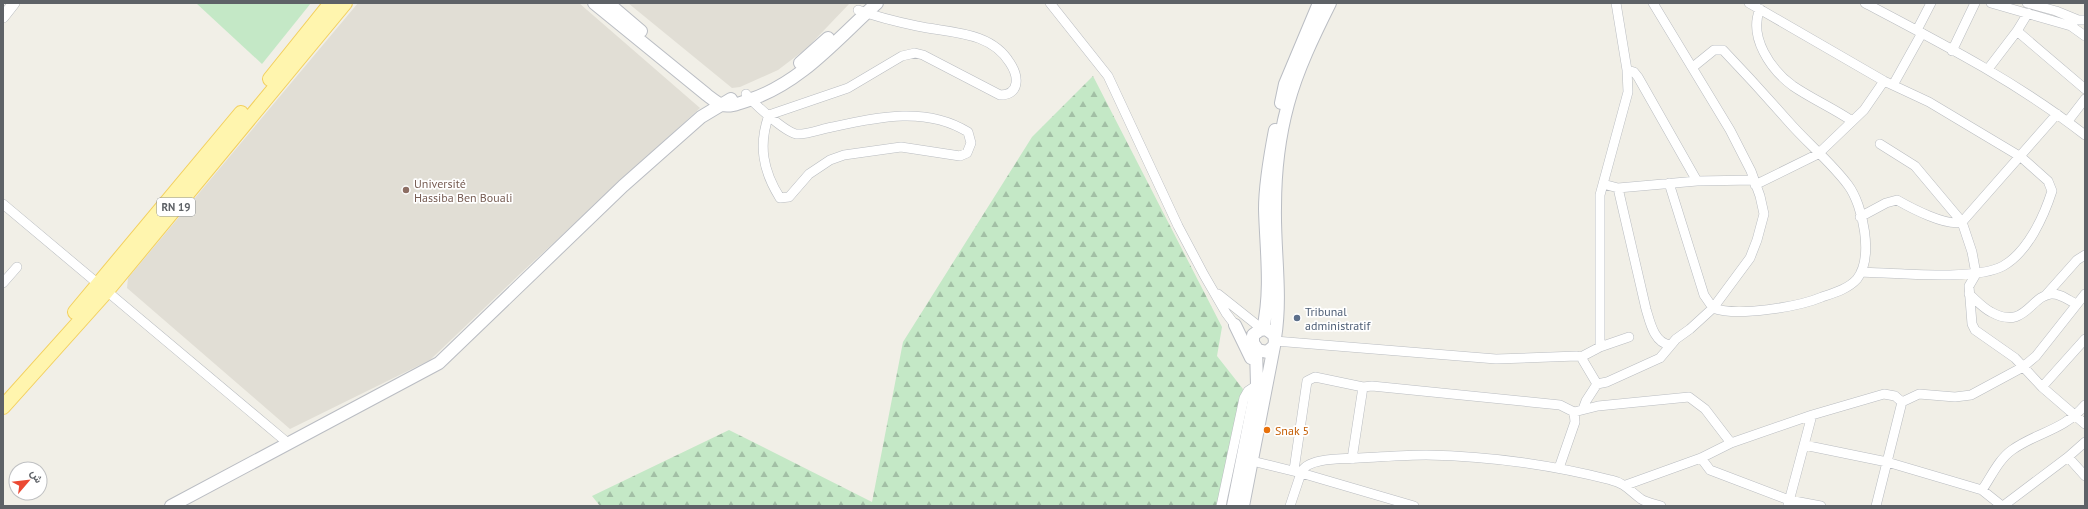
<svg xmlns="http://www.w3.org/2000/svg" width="2088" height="509" font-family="'PT Sans',Vazirmatn,sans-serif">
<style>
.education{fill:#e1ded5}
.green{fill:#c4e8c6}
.forest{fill:url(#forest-firs)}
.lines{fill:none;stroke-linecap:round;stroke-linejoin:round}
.minor-casing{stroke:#b9bcc0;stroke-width:10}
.tertiary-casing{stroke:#b9bcc0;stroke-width:12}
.secondary-casing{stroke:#babdc3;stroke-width:14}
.primary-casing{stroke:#f3d05e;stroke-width:16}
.minor{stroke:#fff;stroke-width:9}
.tertiary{stroke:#fff;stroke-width:11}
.secondary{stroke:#fff;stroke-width:12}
.primary{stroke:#fff5ae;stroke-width:14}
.education-dot{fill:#8d6e63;stroke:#fff;stroke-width:1.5}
.service-dot{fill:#5c6f8a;stroke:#fff;stroke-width:1.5}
.food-dot{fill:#e8710a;stroke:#fff;stroke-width:1.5}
.labels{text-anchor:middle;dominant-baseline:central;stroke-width:3.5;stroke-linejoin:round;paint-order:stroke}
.shield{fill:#fff;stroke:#8e9195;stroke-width:1}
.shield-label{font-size:11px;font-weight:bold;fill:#5e6267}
.education-label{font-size:12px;fill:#785e54;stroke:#fff;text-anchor:start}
.service-label{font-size:12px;fill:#4e5e75;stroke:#fff;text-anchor:start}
.food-label{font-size:12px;fill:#c56008;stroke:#fff;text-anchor:start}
</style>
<defs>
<pattern id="forest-firs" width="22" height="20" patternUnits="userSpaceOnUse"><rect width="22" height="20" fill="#c4e8c6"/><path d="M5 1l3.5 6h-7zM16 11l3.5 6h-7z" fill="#a2bfa5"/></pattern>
</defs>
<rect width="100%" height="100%" fill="#f1efe7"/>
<path class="education" d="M358,3h221l121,105 -178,164 -92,88 -140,69 -163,-141 1,-10z
M628,3h222l-43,45 -29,22 -38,17 -8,1z"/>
<path class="green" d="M196,3h115l-49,61z"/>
<path class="forest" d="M1093,76l129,251 -5,29 26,33 -25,117h-618l-8,-10 137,-66 143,72 31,-160 129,-205z"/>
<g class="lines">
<defs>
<path id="minor" d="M1050,3l58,73 70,150 26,49 22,38 12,16
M1749,3l135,78 45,21 92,55 27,24 4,10c-8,25 -24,61 -49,75 -27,15 -108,7 -142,6
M1865,3c76,40 152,79 220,132
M1991,3l80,23 14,10
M2027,3l29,8 22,9h7
M1760,9c-12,28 11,61 33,77 19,13 40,22 59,35
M1917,30l14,-27
M2017,31l68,58
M1952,51l23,-48
M1988,69l29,-38 11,-18
M1627,70l7,2 4,5 59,104
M1893,85l29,-52
M746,94c8,10 38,37 50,40 11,1 25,-5 36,-7 46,-10 94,-21 136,5l3,11 -4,10 -7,3 -59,-9 -57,8 -14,5 -21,14 -20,23 -9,1c-17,-27 -22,-53 -11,-83l79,-27 54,-32 13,-3 8,2 77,40c8,0 15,-3 16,-12 1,-7 -2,-14 -6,-20 -19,-32 -60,-30 -93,-37 -19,-4 -40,-9 -59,-16
M2068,121l17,-22
M1880,144l35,22 47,56 10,30 4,22 -7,12 3,38 3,6 40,28 27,29 43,37
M1669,183l35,112 9,13c24,9 85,-1 109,-11 12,-4 26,-8 35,-18 17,-22 6,-74 -9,-94 -18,-24 -41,-42 -60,-64 -21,-24 -43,-48 -65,-71h-9l-21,17
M1603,184l15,4 79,-7 57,-1
M1755,185l63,-31 46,-44 20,-29
M1618,188l28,121c4,13 8,34 24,36
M3,204l286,240
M1860,217l26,-14 11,-3c14,8 50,27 65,22l95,-108
M3,283l14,-16
M1218,294l44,35
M1969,294c7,6 14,14 22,18 34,19 39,-16 60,-18 9,-1 17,6 25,10
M2045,296l32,-36 8,-5
M1275,341l221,18 81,-3 4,1 16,27 10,-2 53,-24 16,-19 14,-10 23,-21 37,-50 7,-18 7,-26 -4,-18 -9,-25 -21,-41 -77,-127
M1600,347v-152l28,-103 -1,-22 -11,-67
M1581,357l19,-10 29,-10
M2042,387l43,-48
M1583,409l3,-8 11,-17
M1574,412l24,-6 91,-9 16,12 26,34
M1804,445l83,17 95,28 20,16
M2068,457l17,19
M1701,458l9,12 79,30 32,6
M1352,459l11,-72 9,-1 188,19 14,7 1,10 -16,46
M1252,461l49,12c5,-16 44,-14 58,-15 22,-1 45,-3 67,-3 61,1 126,10 185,25 14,3 20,12 30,19 6,4 14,5 20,7
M1294,470l13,-89 8,-4 48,10
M1626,485l75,-27 30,-15 81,-28 72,-21 11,2 7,6
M1982,490c9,-13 17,-31 30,-40 25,-18 51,-19 73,-45
M1788,505l24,-90
M1221,506l23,-108 4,-7 9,-6
M1290,506l11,-33 113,33
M1876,506l26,-104 17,-8 36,3 16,-2 52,-28 13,-11 49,-62
M2003,506l65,-49 17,-15"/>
<path id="tertiary" d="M3,17l11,-14"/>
<path id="secondary" d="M594,3l113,92c4,3 10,8 15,10 9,2 18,-2 27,-5 52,-17 88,-61 128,-97
M608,3l33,28
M800,63l28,-25
M1281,103l4,-19 34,-81
M1235,325l16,33
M1263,329c9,-39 3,-80 2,-120 0,-26 5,-53 10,-79
M1275,338c7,-43 -1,-88 0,-131 0,-34 4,-70 13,-103 9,-34 26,-69 42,-101
M171,506l268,-143 184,-177 78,-69 30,-18
M1233,506l24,-121 -1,-36
M1243,506l32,-165 -1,-6 -8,-6 -6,1 -7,5v8l5,7 9,2 7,-6"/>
<path id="primary" d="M270,79l61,-76
M75,312l166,-199
M3,407l103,-115 239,-289"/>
</defs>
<use href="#minor" class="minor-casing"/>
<use href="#tertiary" class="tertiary-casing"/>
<use href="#secondary" class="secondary-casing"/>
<use href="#primary" class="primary-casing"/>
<use href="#minor" class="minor"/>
<use href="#tertiary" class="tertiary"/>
<use href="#secondary" class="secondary"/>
<use href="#primary" class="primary"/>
</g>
<circle class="education-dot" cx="406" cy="190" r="4"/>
<circle class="service-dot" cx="1297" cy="318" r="4"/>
<circle class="food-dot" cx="1267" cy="430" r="4"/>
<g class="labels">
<rect class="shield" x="157" y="198" width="38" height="18" rx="3"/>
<g class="shield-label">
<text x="176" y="207">RN 19</text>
</g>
<g class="education-label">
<text x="414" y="183">Université<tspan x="414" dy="14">Hassiba Ben Bouali</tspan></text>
</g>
<g class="service-label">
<text x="1305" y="311">Tribunal<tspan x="1305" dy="14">administratif</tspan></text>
</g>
<g class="food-label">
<text x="1275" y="430">Snak 5</text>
</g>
</g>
<rect width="2088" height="509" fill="none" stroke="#5e6267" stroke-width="8"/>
<g transform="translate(28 481) rotate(62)"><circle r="19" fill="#ffffff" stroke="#bfc0c2"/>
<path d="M0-3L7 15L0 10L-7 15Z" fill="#eb4933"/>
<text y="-6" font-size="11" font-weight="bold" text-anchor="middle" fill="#5e6267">ش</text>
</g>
</svg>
